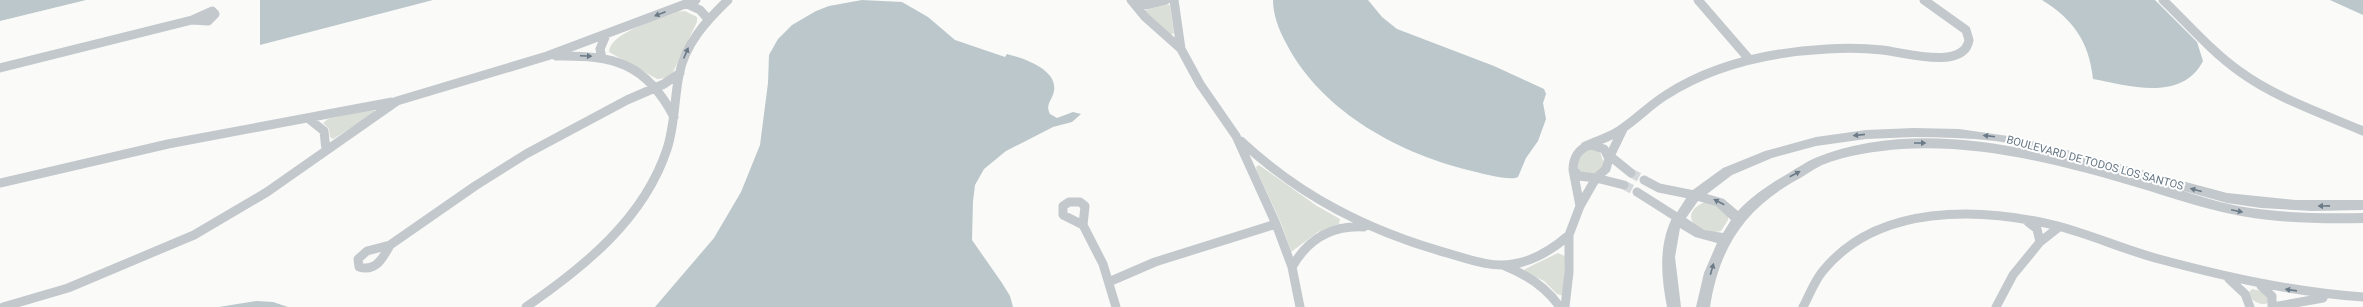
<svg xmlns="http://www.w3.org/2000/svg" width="2363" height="307" font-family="Roboto,sans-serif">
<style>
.green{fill:#dadfd7}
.water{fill:#bbc7cb}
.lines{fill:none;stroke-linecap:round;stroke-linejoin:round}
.minor-tunnel{stroke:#d5d9db;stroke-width:9;stroke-dasharray:9 4.5;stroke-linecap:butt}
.minor{stroke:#c3c8cc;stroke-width:9}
.tertiary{fill:#c3c8cc;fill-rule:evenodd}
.oneway{fill:#6a7a87}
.labels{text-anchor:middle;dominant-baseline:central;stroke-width:4;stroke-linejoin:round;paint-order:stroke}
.street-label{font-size:11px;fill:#657683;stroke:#fff}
</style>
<rect width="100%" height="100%" fill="#fafaf8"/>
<path class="green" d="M1166,4l4,1 4,28 -4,2 -26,-24z
M685,11l12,6v5l-24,50 -5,6 -11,1 -48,-27c1,-20 51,-33 68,-40z
M374,109l1,4 -42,26 -3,-2 -1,-8 -6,-6 5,-4z
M1593,149l7,3 4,12 -4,7 -13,5 -11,-7 1,-8 7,-10z
M1259,165l58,41 23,13 -1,5 -21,8 -27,20 -10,-29 -24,-52 -1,-4z
M1705,202l9,1 14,12v5l-7,11c-25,6 -44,-18 -16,-29z
M1558,253l7,3 -1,40 -7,-2 -13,-13 -19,-9v-3z
M2252,289l9,2 7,6v6c-8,3 -17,-2 -20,-10z"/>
<path class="water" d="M0,0h86l-86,21z
M260,0h173l-173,45z
M862,0l40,2 26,15 27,23 50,17 2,-3c15,4 51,15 47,37 -2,10 -9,13 -4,23l7,4 16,-6 8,2 -9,8 -19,5 -47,24 -22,18 -9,16 -2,16 -1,39 30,43 8,13 3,11h-358l59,-69 27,-46 19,-47 8,-62 1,-28 9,-16 14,-14 24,-14 13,-5z
M1273,0h95l14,17 15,12 97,37 50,23 2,5 -3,9 3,16 -8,22 -12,17 -8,19c-8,4 -33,-3 -42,-5 -74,-17 -154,-59 -190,-129 -7,-13 -13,-28 -13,-43z
M2042,0h113l42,42 6,19c-21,41 -74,25 -110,18 -4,-37 -19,-59 -51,-79z
M2330,0h33v15z
M256,301l17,1 15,5h-69z"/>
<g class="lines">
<path class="minor-tunnel" d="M1631,173l13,7
M1624,185l13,7"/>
<path class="minor" d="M1133,0l14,5 19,-5
M1174,0l7,49
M1698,0l51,59
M2163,0c25,24 48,51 76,71 37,27 82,42 124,60
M687,4l13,6 8,9
M212,11l3,3 -7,7 -16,-1z
M556,56c58,-1 90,7 118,61
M602,58l-2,-9 6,-14
M0,68l192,-48
M309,119l15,12 2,19
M1623,129l-13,27 21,17
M1241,141c60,56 128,90 206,112 21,6 44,15 66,11 21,-3 40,-15 56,-29
M1591,145l13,4 5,9 -3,11 -10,9 -17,-2 -6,-6c0,-13 6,-22 18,-25z
M1585,146c13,-6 27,-9 38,-18 15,-10 28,-24 43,-33 48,-31 105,-43 161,-46 19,-1 37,-1 55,1 21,2 82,21 87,-10l-3,-10 -42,-30
M1573,170l7,36
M1644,180l15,8 35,7
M0,183l168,-39 224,-42
M1637,192l41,26
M1069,202h11l5,4 -2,19 -20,-10v-9z
M2028,222l9,7 3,13 19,-15
M1276,224l16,43 8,40
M1083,225l20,39 13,43
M390,245l85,-59 51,-32 101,-54 37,-16 16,-11
M390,245c-7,13 -14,27 -31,22l-1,-8 9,-8z
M1505,266c23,9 41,21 55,41
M1292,267c16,-28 39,-42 72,-40
M2229,279l16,15 5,13
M1111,281l44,-19 121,-38 -40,-88 -36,-52 -19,-35 -36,-32 -14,-17
M2261,286l11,10v11
M3,307l65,-19 126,-53 73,-43 130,-91 150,-45 149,-56
M526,307c58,-40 118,-88 141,-158 8,-24 7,-49 12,-74 6,-31 27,-54 49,-75
M1565,307l4,-35v-37l11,-29 16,-28 28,7
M1803,307c6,-11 11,-25 19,-35 55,-69 158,-65 236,-46 34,9 67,24 101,33 67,18 134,33 204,38
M1996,307l17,-32 27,-33
M2273,307l50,-9"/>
<path class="tertiary" d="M1914,128l45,1 63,9 205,55 68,7h68v10l-51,1 -51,-3 -34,-5 -50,-14c20,6 40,13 61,17 42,7 83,8 125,7v10c-47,1 -95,0 -141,-11 -26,-6 -53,-15 -79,-23 -78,-23 -159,-45 -241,-40 -26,2 -55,6 -80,16 -10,5 -19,12 -29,17 -51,30 -74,68 -83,125h-14l8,-34 13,-30 -22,-6 -15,-9 -5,29 6,50h-14c-6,-32 -9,-63 7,-93h2l14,-22 33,-24 42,-17 51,-14 50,-7zM1914,137c27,0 54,1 81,4 29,4 58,13 86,21 -85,-22 -181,-38 -266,-4 -9,4 -18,10 -26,15 -19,11 -36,22 -51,38l-14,-12 -17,-5 25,-19 40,-17 44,-12 50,-7zM1698,201l18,5 15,14 -8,13 -19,-3 -18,-12z"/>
</g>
<defs><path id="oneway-solid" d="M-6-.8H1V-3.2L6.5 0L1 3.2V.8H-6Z"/></defs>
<g class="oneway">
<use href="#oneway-solid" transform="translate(660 14) rotate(159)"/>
<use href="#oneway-solid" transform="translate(686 53) rotate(-67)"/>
<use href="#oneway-solid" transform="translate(586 56) rotate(2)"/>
<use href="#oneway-solid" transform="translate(1859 135) rotate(174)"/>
<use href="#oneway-solid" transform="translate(1989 136) rotate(-173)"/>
<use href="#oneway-solid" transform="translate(1920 143)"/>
<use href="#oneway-solid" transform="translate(1795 174) rotate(-28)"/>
<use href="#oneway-solid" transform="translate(2196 190) rotate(-165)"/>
<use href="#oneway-solid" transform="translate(1719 202) rotate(-153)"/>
<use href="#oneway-solid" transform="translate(2324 206) rotate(179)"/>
<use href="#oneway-solid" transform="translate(2237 211) rotate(12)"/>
<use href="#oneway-solid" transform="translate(1712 269) rotate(-74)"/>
<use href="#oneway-solid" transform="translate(2291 290) rotate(-172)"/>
</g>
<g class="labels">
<g class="street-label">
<text transform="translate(2095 163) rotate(15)">BOULEVARD DE TODOS LOS SANTOS</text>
</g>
</g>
</svg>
